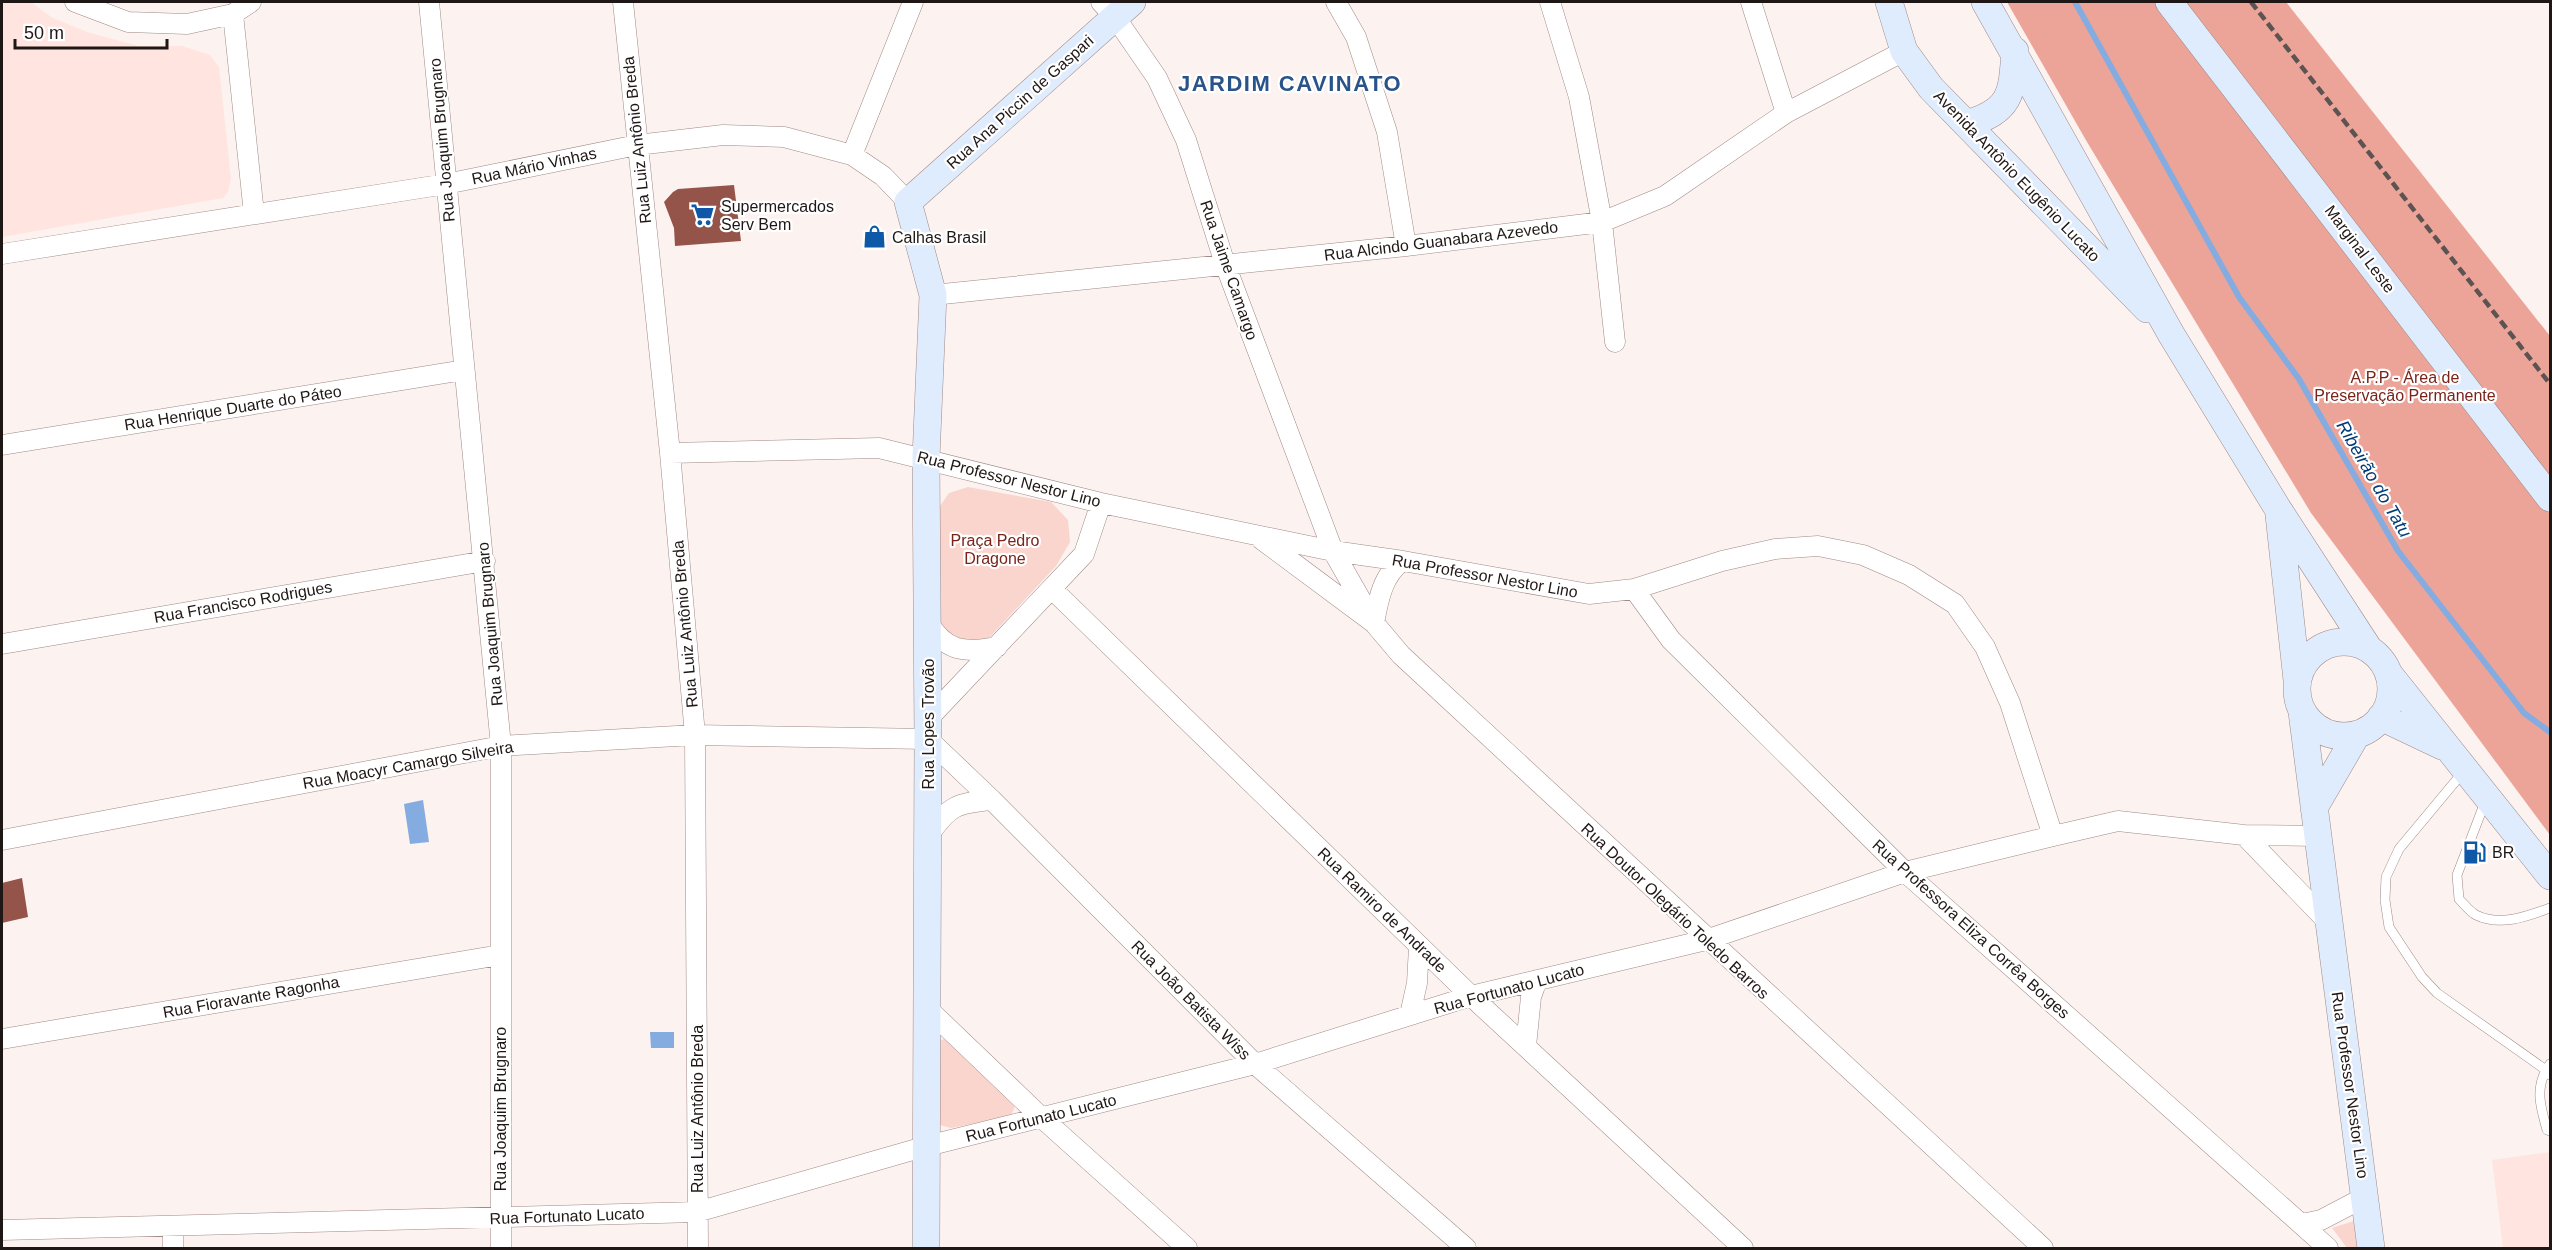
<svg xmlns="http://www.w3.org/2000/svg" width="2552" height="1250" font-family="Helvetica,sans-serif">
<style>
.built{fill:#ffe4df}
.green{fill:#f9d5ce}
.forest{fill:#eda498}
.water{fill:#84ace1}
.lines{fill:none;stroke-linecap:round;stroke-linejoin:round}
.stream{stroke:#84ace1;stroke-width:6}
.building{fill:#95544a}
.service-casing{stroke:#a08985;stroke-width:10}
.minor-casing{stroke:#a08985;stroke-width:21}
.secondary-casing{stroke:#a08985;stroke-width:28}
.service{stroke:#fff;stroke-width:9}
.minor{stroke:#fff;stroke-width:20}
.secondary{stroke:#dfecfd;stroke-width:27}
.rail{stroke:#5c5452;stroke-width:4.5;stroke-dasharray:9 4.5;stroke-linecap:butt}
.labels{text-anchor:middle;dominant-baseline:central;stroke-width:4.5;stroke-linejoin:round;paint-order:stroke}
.street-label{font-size:16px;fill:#1f1715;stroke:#fff}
.poi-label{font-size:16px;fill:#1f1715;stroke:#fff;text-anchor:start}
.park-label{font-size:16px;fill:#78241b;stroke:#fff}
.water-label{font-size:18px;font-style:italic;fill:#003a78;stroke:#fff}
.district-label{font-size:22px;font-weight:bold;letter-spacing:1.5px;fill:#295389;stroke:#fff}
</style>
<rect width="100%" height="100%" fill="#fcf2f0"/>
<path class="built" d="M2,2h29l20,15 36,15 51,14h44l28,9 9,12 12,112 -3,13 -5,6 -221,39z
M2550,1152v96h-47l-11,-88z"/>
<path class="green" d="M968,487l83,15 17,18 2,22 -14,24 -68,73 -32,5 -17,-16 -1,-119 11,-16z
M943,1039l9,1 64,64 -5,12 -60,12 -11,-3 -1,-83z
M2357,1220l4,28h-14l-15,-20z"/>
<path class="forest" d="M2007,2h279l264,334v499l-239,-322 -224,-371z"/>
<path class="water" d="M423,800l6,42 -19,2 -6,-40z
M650,1032h24v16h-23z"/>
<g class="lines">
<path class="stream" d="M2075,2l164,295 60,82 99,172 126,162 26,19"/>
</g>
<path class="building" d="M734,185l7,56 -66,5 -1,-18 -10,-26 9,-10 5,-3z
M22,878l6,39 -26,6v-40z"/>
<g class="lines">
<defs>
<path id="service" d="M2464,771l-65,78 -13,28 -1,23 4,27 33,50 15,16 109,77 4,-6
M2485,802l-28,73 2,24c5,5 11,13 17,16 24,12 52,1 74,-7
M2550,1075l-4,-5c-11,21 -5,38 1,60l3,1"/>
<path id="minor" d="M75,2l53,20 59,2 46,-10 18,-12
M429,2l72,744v502
M623,2l47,451 25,282 3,513
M1101,2l14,15 42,61 29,62 39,124 108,287 41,72 27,32 642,593
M1336,2l20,35 31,95 19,114
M1550,2l29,95 23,125 13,120
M1751,2l35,111
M233,14l21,200
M852,155l61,-153
M2,254l444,-70 191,-39 86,-10 61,2 68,18 31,21 25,26
M933,295l473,-49 196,-24 63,-26 121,-83 118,-62
M2,445l462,-75
M670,453l209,-5 222,55 232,48 70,10 186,33 45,-5 88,-28 53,-12 43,-3 45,9 46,20 46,29 30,43 25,56 43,133
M1261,539l113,84c4,-22 9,-50 29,-62
M1052,589l419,407 272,252
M1634,589l37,51 234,232 423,376
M927,621c19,31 36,32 70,26
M2,644l483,-83
M928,719l156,-165 17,-51
M2244,835l84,87
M928,836c21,-30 28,-33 64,-36
M2,840l499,-94 194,-11 233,4 64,61 263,264 211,184
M928,1009l114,109 145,130
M1410,1015l7,-32 2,-36
M2,1039l498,-84
M1526,1046l5,-49 6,-17
M2302,1224l19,-4 44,-23
M173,1226v22
M2,1230l695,-18 230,-66 328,-82 216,-68 235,-56 199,-68 148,-36 65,-15 126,14 73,1"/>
<path id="secondary" d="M1889,2l15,49 27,37 216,221
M1985,2l186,332 107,175 91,140
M2169,2l381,496
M1966,124c46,-13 46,-31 49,-73
M2279,515l18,165
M2297 689a47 47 0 1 1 94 0a47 47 0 1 1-94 0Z
M2389,674l161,202
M2302,712l69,536
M2381,717l61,29
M2314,808l43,-74
M926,1248l2,-509 -2,-281 7,-163 -25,-93 224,-200"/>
</defs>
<use href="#service" class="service-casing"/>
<use href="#minor" class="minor-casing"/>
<use href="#secondary" class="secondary-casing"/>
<use href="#service" class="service"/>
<use href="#minor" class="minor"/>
<use href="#secondary" class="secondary"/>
<path class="rail" d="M2251,2l299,382"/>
</g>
<defs>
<symbol id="supermarket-bare" viewBox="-9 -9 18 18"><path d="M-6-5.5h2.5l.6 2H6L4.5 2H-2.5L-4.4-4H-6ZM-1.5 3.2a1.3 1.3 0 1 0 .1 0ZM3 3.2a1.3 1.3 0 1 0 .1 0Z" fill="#0f58a7" stroke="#fff" stroke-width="2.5" paint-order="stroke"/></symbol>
<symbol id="shop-bare" viewBox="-9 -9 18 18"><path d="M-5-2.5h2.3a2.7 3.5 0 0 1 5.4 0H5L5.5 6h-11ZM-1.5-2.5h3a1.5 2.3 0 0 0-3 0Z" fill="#0f58a7" stroke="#fff" stroke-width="2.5" paint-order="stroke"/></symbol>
<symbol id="fuel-bare" viewBox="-9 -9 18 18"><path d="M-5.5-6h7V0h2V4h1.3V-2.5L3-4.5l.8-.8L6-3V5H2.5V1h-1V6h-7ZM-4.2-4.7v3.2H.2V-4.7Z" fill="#0f58a7" stroke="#fff" stroke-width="2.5" paint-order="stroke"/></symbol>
</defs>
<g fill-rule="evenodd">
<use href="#supermarket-bare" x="686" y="198" width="33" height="33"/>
<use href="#shop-bare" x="858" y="220" width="33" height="33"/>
<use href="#fuel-bare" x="2458" y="836" width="33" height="33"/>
</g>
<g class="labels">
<g class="street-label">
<text transform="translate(1020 102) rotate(-42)">Rua Ana Piccin de Gaspari</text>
<text transform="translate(442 140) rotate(-95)">Rua Joaquim Brugnaro</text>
<text transform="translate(637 140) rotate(-96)">Rua Luiz Antônio Breda</text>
<text transform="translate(534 166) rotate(-12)">Rua Mário Vinhas</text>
<text transform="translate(2017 176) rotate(46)">Avenida Antônio Eugênio Lucato</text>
<text transform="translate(1441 241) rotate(-7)">Rua Alcindo Guanabara Azevedo</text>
<text transform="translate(2360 249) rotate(53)">Marginal Leste</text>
<text transform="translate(1229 270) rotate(71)">Rua Jaime Camargo</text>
<text transform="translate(233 408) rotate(-9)">Rua Henrique Duarte do Páteo</text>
<text transform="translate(1009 479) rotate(14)">Rua Professor Nestor Lino</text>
<text transform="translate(1485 576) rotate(10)">Rua Professor Nestor Lino</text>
<text transform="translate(243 602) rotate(-10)">Rua Francisco Rodrigues</text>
<text transform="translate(490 624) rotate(-95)">Rua Joaquim Brugnaro</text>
<text transform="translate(685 624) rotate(-95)">Rua Luiz Antônio Breda</text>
<text transform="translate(928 724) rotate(-90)">Rua Lopes Trovão</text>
<text transform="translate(408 765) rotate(-10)">Rua Moacyr Camargo Silveira</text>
<text transform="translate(1382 910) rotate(44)">Rua Ramiro de Andrade</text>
<text transform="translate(1675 911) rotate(43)">Rua Doutor Olegário Toledo Barros</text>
<text transform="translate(1971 929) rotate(42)">Rua Professora Eliza Corrêa Borges</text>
<text transform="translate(1509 989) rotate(-15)">Rua Fortunato Lucato</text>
<text transform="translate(251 997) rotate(-10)">Rua Fioravante Ragonha</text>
<text transform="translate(1191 1000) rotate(45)">Rua João Batista Wiss</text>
<text transform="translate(2350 1085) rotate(82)">Rua Professor Nestor Lino</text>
<text transform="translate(500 1109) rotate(-90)">Rua Joaquim Brugnaro</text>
<text transform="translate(697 1109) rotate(-90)">Rua Luiz Antônio Breda</text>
<text transform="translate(1041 1118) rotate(-14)">Rua Fortunato Lucato</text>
<text transform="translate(567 1216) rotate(-2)">Rua Fortunato Lucato</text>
</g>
<g class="poi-label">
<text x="721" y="206">Supermercados<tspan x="721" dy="18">Serv Bem</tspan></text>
<text x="892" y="237">Calhas Brasil</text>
<text x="2492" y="852">BR</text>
</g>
<g class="park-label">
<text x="2405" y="377">A.P.P - Área de<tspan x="2405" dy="18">Preservação Permanente</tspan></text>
<text x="995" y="540">Praça Pedro<tspan x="995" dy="18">Dragone</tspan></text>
</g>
<g class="water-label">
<text transform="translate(2374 479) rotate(60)">Ribeirão do Tatu</text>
</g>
<g class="district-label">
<text x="1290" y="83">JARDIM CAVINATO</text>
</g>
</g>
<rect width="2552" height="1250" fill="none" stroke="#1f1715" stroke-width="6"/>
<path d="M15 39v9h152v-9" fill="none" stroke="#1f1715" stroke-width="3"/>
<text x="24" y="39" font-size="18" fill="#1f1715" stroke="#ffffff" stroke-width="4.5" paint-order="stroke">50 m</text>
</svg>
